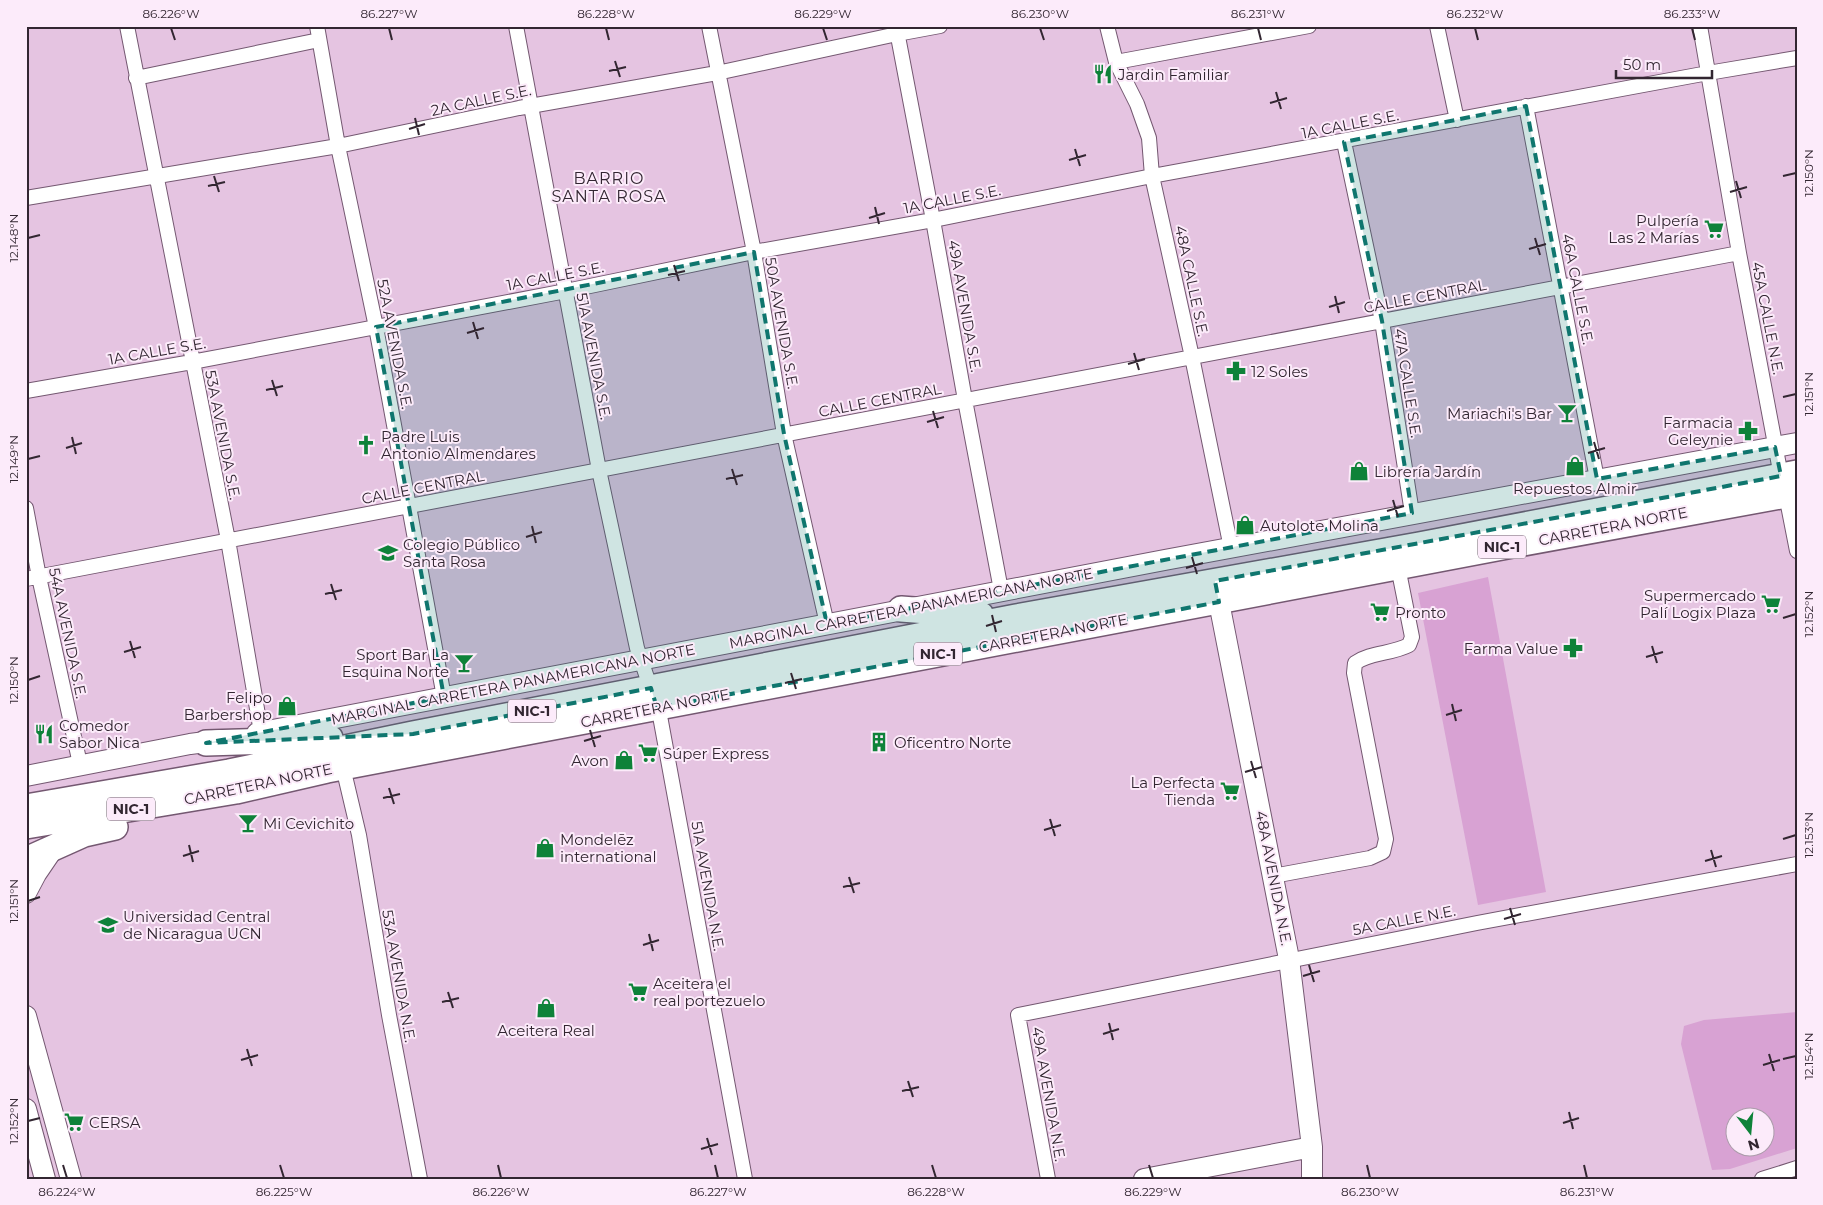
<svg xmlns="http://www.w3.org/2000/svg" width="1823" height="1205" font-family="Montserrat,sans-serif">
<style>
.green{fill:#d8a2d3;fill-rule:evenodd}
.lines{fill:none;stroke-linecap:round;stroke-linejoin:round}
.street-casing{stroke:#745871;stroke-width:16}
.secondary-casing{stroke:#745871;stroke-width:22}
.highway-casing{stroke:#745871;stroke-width:28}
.street{stroke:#fff;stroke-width:14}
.secondary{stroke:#fff;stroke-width:20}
.highway{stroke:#fff;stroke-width:25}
.marked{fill:#0f766e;fill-opacity:0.2;stroke:#0f766e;stroke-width:4;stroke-dasharray:10 6;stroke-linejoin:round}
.ticks{fill:none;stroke:#322631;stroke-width:2}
.labels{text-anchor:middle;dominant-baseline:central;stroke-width:4;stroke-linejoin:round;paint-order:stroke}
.shield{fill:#fcebfa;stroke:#6f616d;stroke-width:1}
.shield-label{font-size:14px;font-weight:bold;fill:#322631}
.poi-label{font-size:15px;fill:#322631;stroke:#fcebfa;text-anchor:start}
.street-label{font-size:15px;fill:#322631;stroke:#fcebfa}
.neighbourhood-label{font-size:16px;letter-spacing:1px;fill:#322631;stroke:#fcebfa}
.neatline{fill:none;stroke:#322631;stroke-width:2}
.ticks-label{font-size:12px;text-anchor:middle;fill:#322631}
</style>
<rect width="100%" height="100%" fill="#e5c4e1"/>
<path class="green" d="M1488,577l58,315 -68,13 -60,-312z
M1797,1012v136l-67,21 -18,1 -31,-126 3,-18 20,-6zM1736,1118h30v30h-30z"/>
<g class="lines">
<defs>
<path id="street" d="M127,26l101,514 33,192
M317,26l21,120 38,181 68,370
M516,26l83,444 38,178 23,68 85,463
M709,26l45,226 30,182 43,190
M896,26l37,194 32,180 36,190
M1107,26l9,36 21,42 12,34 3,38 40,181 39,191
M1437,26l20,94
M1700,26l39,227 42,223
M1116,62l193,-36
M136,78l183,-38
M1526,106l71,373
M1344,142l38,179 30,192
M26,198l312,-52 181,-38 198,-35 180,-39 43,-8
M26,391l166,-29 374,-71 188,-39 179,-32 219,-44 556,-103 89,-15
M1786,495l11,56
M26,508l13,69 41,187
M26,579l1713,-326
M346,780l13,55 30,180 31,164
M1273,876l97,-18 13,-6 3,-13 -32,-166 1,-10c16,-11 37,-9 54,-18l3,-8 -14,-70
M1048,1179l-30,-164 459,-92 320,-59
M1762,1179l35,-11"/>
<path id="secondary" d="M1216,587l73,372 23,188v32
M257,733c513,-98 1026,-197 1540,-290
M26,776l164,-32 31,-4
M26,893l10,-19 17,-25
M26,1016l45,163
M26,1109l19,70
M1144,1179l168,-32"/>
<path id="highway" d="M901,609l80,6
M206,743l71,-2 53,-3
M26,807l203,-35 184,-38 603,-117 403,-72 378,-72
M26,826l210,-35 91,-21 200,-38 991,-188 279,-51
M26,860l58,-26 31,-7"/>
</defs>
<use href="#street" class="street-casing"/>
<use href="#secondary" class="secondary-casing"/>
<use href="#highway" class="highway-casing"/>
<use href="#street" class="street"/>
<use href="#secondary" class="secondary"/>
<use href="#highway" class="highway"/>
</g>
<path class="marked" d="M1526,106l71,373 178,-32 6,29 -566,105 4,21 -562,106 -6,-20 -238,46 -207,9 238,-46 -68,-370 378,-75 30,182 43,190 585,-111 -30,-192 -38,-179z"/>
<path class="ticks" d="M171,28l4,12M389,28l3,12M606,28l3,12M823,28l4,12M1040,28l4,12M1258,28l3,12M1475,28l3,12M1692,28l3,12M615,61l5,16M609,71l17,-4M1276,92l5,17M1270,103l17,-5M415,118l4,17M409,129l16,-5M1075,149l5,17M1069,160l17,-5M214,176l5,16M1783,176l13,-3M1736,181l5,17M208,186l17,-4M1730,192l17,-5M875,207l4,17M869,218l16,-5M28,238l12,-3M1535,238l5,17M1529,249l17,-5M674,265l5,16M668,275l17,-4M1335,296l4,17M1329,307l16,-5M473,322l5,17M467,333l17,-5M1134,353l5,17M1128,364l17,-5M272,380l5,16M266,390l17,-4M1783,397l13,-3M933,411l5,17M927,422l17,-5M72,437l4,17M1594,442l5,17M66,448l16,-5M1588,453l17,-5M28,459l12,-3M732,469l5,16M726,479l17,-4M1393,500l5,17M1387,511l17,-5M532,526l4,17M526,537l16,-5M1192,557l5,17M1186,568l17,-5M331,584l5,16M325,594l17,-4M992,615l4,17M1783,618l13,-4M986,626l16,-5M130,641l5,17M1652,646l5,17M124,652l17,-5M1646,657l17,-5M791,673l5,16M28,680l12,-4M785,683l17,-4M1452,704l4,17M1446,715l16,-5M590,730l5,17M584,741l17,-5M1251,761l5,17M1245,772l17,-5M389,788l5,16M383,798l17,-4M1050,819l5,17M1044,830l17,-5M1783,839l13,-4M189,845l4,17M1711,850l5,17M183,856l16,-5M1705,861l17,-5M849,877l5,16M843,887l17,-4M28,901l12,-4M1510,908l5,17M1504,919l17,-5M649,934l4,17M643,945l16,-5M1309,965l5,17M1303,976l17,-5M448,992l5,16M442,1002l17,-4M1109,1023l4,17M1103,1034l16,-5M247,1049l5,17M1769,1054l5,17M1783,1059l13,-3M241,1060l17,-5M1763,1065l17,-5M908,1081l5,16M902,1091l17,-4M1569,1112l4,17M28,1121l12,-3M1563,1123l16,-5M707,1138l5,17M701,1149l17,-5M63,1165l4,13M280,1165l4,13M498,1165l3,13M715,1165l3,13M932,1165l4,13M1149,1165l4,13M1367,1165l3,13M1584,1165l3,13"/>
<defs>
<symbol id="restaurant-bare" viewBox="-9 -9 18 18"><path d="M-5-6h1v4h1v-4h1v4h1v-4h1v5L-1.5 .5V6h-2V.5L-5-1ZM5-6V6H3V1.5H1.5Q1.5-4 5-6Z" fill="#0e8239" stroke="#fcebfa" stroke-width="2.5" paint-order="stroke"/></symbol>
<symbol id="supermarket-bare" viewBox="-9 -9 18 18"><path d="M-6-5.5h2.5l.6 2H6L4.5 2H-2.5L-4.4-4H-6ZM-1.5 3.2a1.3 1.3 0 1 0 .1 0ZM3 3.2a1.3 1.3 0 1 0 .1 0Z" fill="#0e8239" stroke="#fcebfa" stroke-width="2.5" paint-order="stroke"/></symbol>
<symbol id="pharmacy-bare" viewBox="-9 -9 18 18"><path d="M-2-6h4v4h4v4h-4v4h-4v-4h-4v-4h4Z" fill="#0e8239" stroke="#fcebfa" stroke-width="2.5" paint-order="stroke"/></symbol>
<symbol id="bar-bare" viewBox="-9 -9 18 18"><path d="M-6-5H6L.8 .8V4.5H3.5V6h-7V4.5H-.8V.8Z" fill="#0e8239" stroke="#fcebfa" stroke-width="2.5" paint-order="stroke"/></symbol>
<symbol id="church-bare" viewBox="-9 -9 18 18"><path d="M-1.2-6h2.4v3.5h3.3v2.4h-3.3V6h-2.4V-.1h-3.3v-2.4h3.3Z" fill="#0e8239" stroke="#fcebfa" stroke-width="2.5" paint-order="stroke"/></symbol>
<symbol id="shop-bare" viewBox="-9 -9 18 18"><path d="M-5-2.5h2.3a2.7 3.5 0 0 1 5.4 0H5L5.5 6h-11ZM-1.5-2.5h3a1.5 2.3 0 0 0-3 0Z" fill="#0e8239" stroke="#fcebfa" stroke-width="2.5" paint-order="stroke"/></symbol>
<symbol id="school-bare" viewBox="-9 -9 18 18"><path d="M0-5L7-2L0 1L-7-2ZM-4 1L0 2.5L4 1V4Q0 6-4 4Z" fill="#0e8239" stroke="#fcebfa" stroke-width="2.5" paint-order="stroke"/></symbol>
<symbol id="building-bare" viewBox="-9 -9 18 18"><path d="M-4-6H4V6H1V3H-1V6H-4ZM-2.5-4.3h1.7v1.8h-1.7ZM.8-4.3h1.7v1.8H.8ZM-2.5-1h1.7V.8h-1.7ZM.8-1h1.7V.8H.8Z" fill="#0e8239" stroke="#fcebfa" stroke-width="2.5" paint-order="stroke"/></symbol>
<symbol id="university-bare" viewBox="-9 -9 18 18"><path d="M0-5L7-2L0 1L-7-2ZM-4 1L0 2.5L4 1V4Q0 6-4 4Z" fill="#0e8239" stroke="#fcebfa" stroke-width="2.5" paint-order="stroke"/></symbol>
</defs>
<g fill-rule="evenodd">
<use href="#restaurant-bare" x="1089" y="60" width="28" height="28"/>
<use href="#supermarket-bare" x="1700" y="215" width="28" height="28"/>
<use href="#pharmacy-bare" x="1222" y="357" width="28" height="28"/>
<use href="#bar-bare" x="1553" y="399" width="28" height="28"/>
<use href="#pharmacy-bare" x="1734" y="417" width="28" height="28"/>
<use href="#church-bare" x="352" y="431" width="28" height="28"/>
<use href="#shop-bare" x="1561" y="452" width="28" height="28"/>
<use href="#shop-bare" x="1345" y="457" width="28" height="28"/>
<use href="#shop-bare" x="1231" y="511" width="28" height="28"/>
<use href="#school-bare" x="374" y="539" width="28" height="28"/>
<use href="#supermarket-bare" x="1757" y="590" width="28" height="28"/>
<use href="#supermarket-bare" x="1366" y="598" width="28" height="28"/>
<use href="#pharmacy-bare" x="1559" y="634" width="28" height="28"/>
<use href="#bar-bare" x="450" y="649" width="28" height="28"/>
<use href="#shop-bare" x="273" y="692" width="28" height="28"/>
<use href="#restaurant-bare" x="30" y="720" width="28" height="28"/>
<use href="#building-bare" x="865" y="728" width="28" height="28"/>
<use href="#supermarket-bare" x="634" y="739" width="28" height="28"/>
<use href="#shop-bare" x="610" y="746" width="28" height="28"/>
<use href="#supermarket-bare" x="1216" y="777" width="28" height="28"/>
<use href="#bar-bare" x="234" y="809" width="28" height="28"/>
<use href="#shop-bare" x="531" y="834" width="28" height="28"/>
<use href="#university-bare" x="94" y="911" width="28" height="28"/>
<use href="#supermarket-bare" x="624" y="978" width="28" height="28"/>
<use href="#shop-bare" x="532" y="994" width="28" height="28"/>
<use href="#supermarket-bare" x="60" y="1108" width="28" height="28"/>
</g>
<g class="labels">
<g class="shield">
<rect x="1478" y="535.5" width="48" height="23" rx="4"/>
<rect x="914" y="642.5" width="48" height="23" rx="4"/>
<rect x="508" y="699.5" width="48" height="23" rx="4"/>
<rect x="107" y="797.5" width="48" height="23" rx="4"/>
</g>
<g class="shield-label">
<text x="1502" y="547">NIC-1</text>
<text x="938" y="654">NIC-1</text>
<text x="532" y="711">NIC-1</text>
<text x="131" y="809">NIC-1</text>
</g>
<g class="poi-label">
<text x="1118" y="74">Jardin Familiar</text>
<text x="1699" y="220" text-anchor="end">Pulpería<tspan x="1699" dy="17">Las 2 Marías</tspan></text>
<text x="1251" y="371">12 Soles</text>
<text x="1552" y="413" text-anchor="end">Mariachi's Bar</text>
<text x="1733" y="422" text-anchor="end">Farmacia<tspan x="1733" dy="17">Geleynie</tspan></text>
<text x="381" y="436">Padre Luis<tspan x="381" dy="17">Antonio Almendares</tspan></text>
<text x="1374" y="471">Librería Jardín</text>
<text x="1575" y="488" text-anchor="middle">Repuestos Almir</text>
<text x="1260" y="525">Autolote Molina</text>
<text x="403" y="544">Colegio Público<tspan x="403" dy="17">Santa Rosa</tspan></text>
<text x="1756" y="595" text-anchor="end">Supermercado<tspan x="1756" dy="17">Palí Logix Plaza</tspan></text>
<text x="1395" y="612">Pronto</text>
<text x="1558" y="648" text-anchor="end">Farma Value</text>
<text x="449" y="654" text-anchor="end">Sport Bar La<tspan x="449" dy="17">Esquina Norte</tspan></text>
<text x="272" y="697" text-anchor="end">Felipo<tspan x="272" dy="17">Barbershop</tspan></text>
<text x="59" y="725">Comedor<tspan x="59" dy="17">Sabor Nica</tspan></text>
<text x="894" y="742">Oficentro Norte</text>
<text x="663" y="753">Súper Express</text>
<text x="609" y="760" text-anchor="end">Avon</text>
<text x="1215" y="782" text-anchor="end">La Perfecta<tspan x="1215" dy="17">Tienda</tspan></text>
<text x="263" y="823">Mi Cevichito</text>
<text x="560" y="839">Mondelēz<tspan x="560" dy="17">international</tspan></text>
<text x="123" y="916">Universidad Central<tspan x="123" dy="17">de Nicaragua UCN</tspan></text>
<text x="653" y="983">Aceitera el<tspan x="653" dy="17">real portezuelo</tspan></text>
<text x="546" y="1030" text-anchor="middle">Aceitera Real</text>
<text x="89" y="1122">CERSA</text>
</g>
<g class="street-label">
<text transform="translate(481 100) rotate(-12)">2A CALLE S.E.</text>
<text transform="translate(1350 124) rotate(-11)">1A CALLE S.E.</text>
<text transform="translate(952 199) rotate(-11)">1A CALLE S.E.</text>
<text transform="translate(555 276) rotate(-11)">1A CALLE S.E.</text>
<text transform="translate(1192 281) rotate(78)">48A CALLE S.E.</text>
<text transform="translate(1578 289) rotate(79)">46A CALLE S.E.</text>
<text transform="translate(1425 296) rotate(-11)">CALLE CENTRAL</text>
<text transform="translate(965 306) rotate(80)">49A AVENIDA S.E.</text>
<text transform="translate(1768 318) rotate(79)">45A CALLE N.E.</text>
<text transform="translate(782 323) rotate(80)">50A AVENIDA S.E.</text>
<text transform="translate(395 344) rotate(79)">52A AVENIDA S.E.</text>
<text transform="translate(157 351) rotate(-10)">1A CALLE S.E.</text>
<text transform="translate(594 356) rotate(79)">51A AVENIDA S.E.</text>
<text transform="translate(1408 383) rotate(81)">47A CALLE S.E.</text>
<text transform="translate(880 400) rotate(-11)">CALLE CENTRAL</text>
<text transform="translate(223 435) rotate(79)">53A AVENIDA S.E.</text>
<text transform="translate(423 487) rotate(-11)">CALLE CENTRAL</text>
<text transform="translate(1613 526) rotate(-11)">CARRETERA NORTE</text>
<text transform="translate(911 608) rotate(-11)">MARGINAL CARRETERA PANAMERICANA NORTE</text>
<text transform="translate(68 633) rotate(78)">54A AVENIDA S.E.</text>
<text transform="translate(1053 633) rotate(-11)">CARRETERA NORTE</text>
<text transform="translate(513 684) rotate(-11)">MARGINAL CARRETERA PANAMERICANA NORTE</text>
<text transform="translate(655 708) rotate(-11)">CARRETERA NORTE</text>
<text transform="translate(258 784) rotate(-12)">CARRETERA NORTE</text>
<text transform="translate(1274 878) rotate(79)">48A AVENIDA N.E.</text>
<text transform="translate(708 886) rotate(80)">51A AVENIDA N.E.</text>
<text transform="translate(1404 920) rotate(-11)">5A CALLE N.E.</text>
<text transform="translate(399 976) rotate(80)">53A AVENIDA N.E.</text>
<text transform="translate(1049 1094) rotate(80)">49A AVENIDA N.E.</text>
</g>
<g class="neighbourhood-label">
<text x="609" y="178">BARRIO<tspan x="609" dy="18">SANTA ROSA</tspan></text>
</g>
</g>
<rect width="1823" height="1205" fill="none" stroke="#fcebfa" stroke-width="55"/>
<g transform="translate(1750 1132) rotate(164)"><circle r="24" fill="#fcebfa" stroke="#ab9caa"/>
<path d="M0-4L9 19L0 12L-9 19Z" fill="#0e8239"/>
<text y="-8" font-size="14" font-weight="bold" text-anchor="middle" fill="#322631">N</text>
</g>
<path d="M1616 70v8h96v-8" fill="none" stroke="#322631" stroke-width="2.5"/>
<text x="1623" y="70" font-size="15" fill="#322631" stroke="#fcebfa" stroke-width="4" paint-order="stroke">50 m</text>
<rect x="28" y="28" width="1768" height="1150" class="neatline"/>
<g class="ticks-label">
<text x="171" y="18">86.226°W</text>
<text x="389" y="18">86.227°W</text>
<text x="606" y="18">86.228°W</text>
<text x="823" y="18">86.229°W</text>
<text x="1040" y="18">86.230°W</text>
<text x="1258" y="18">86.231°W</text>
<text x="1475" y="18">86.232°W</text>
<text x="1692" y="18">86.233°W</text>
<text transform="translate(1809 173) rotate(-90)" y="4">12.150°N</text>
<text transform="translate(14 238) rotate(-90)" y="4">12.148°N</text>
<text transform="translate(1809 394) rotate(-90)" y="4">12.151°N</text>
<text transform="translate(14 459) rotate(-90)" y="4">12.149°N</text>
<text transform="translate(1809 614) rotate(-90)" y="4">12.152°N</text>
<text transform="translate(14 680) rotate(-90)" y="4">12.150°N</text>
<text transform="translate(1809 835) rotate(-90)" y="4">12.153°N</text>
<text transform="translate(14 901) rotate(-90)" y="4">12.151°N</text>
<text transform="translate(1809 1056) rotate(-90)" y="4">12.154°N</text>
<text transform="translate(14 1121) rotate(-90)" y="4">12.152°N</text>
<text x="67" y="1196">86.224°W</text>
<text x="284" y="1196">86.225°W</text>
<text x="501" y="1196">86.226°W</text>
<text x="718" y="1196">86.227°W</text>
<text x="936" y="1196">86.228°W</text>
<text x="1153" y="1196">86.229°W</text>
<text x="1370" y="1196">86.230°W</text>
<text x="1587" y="1196">86.231°W</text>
</g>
</svg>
